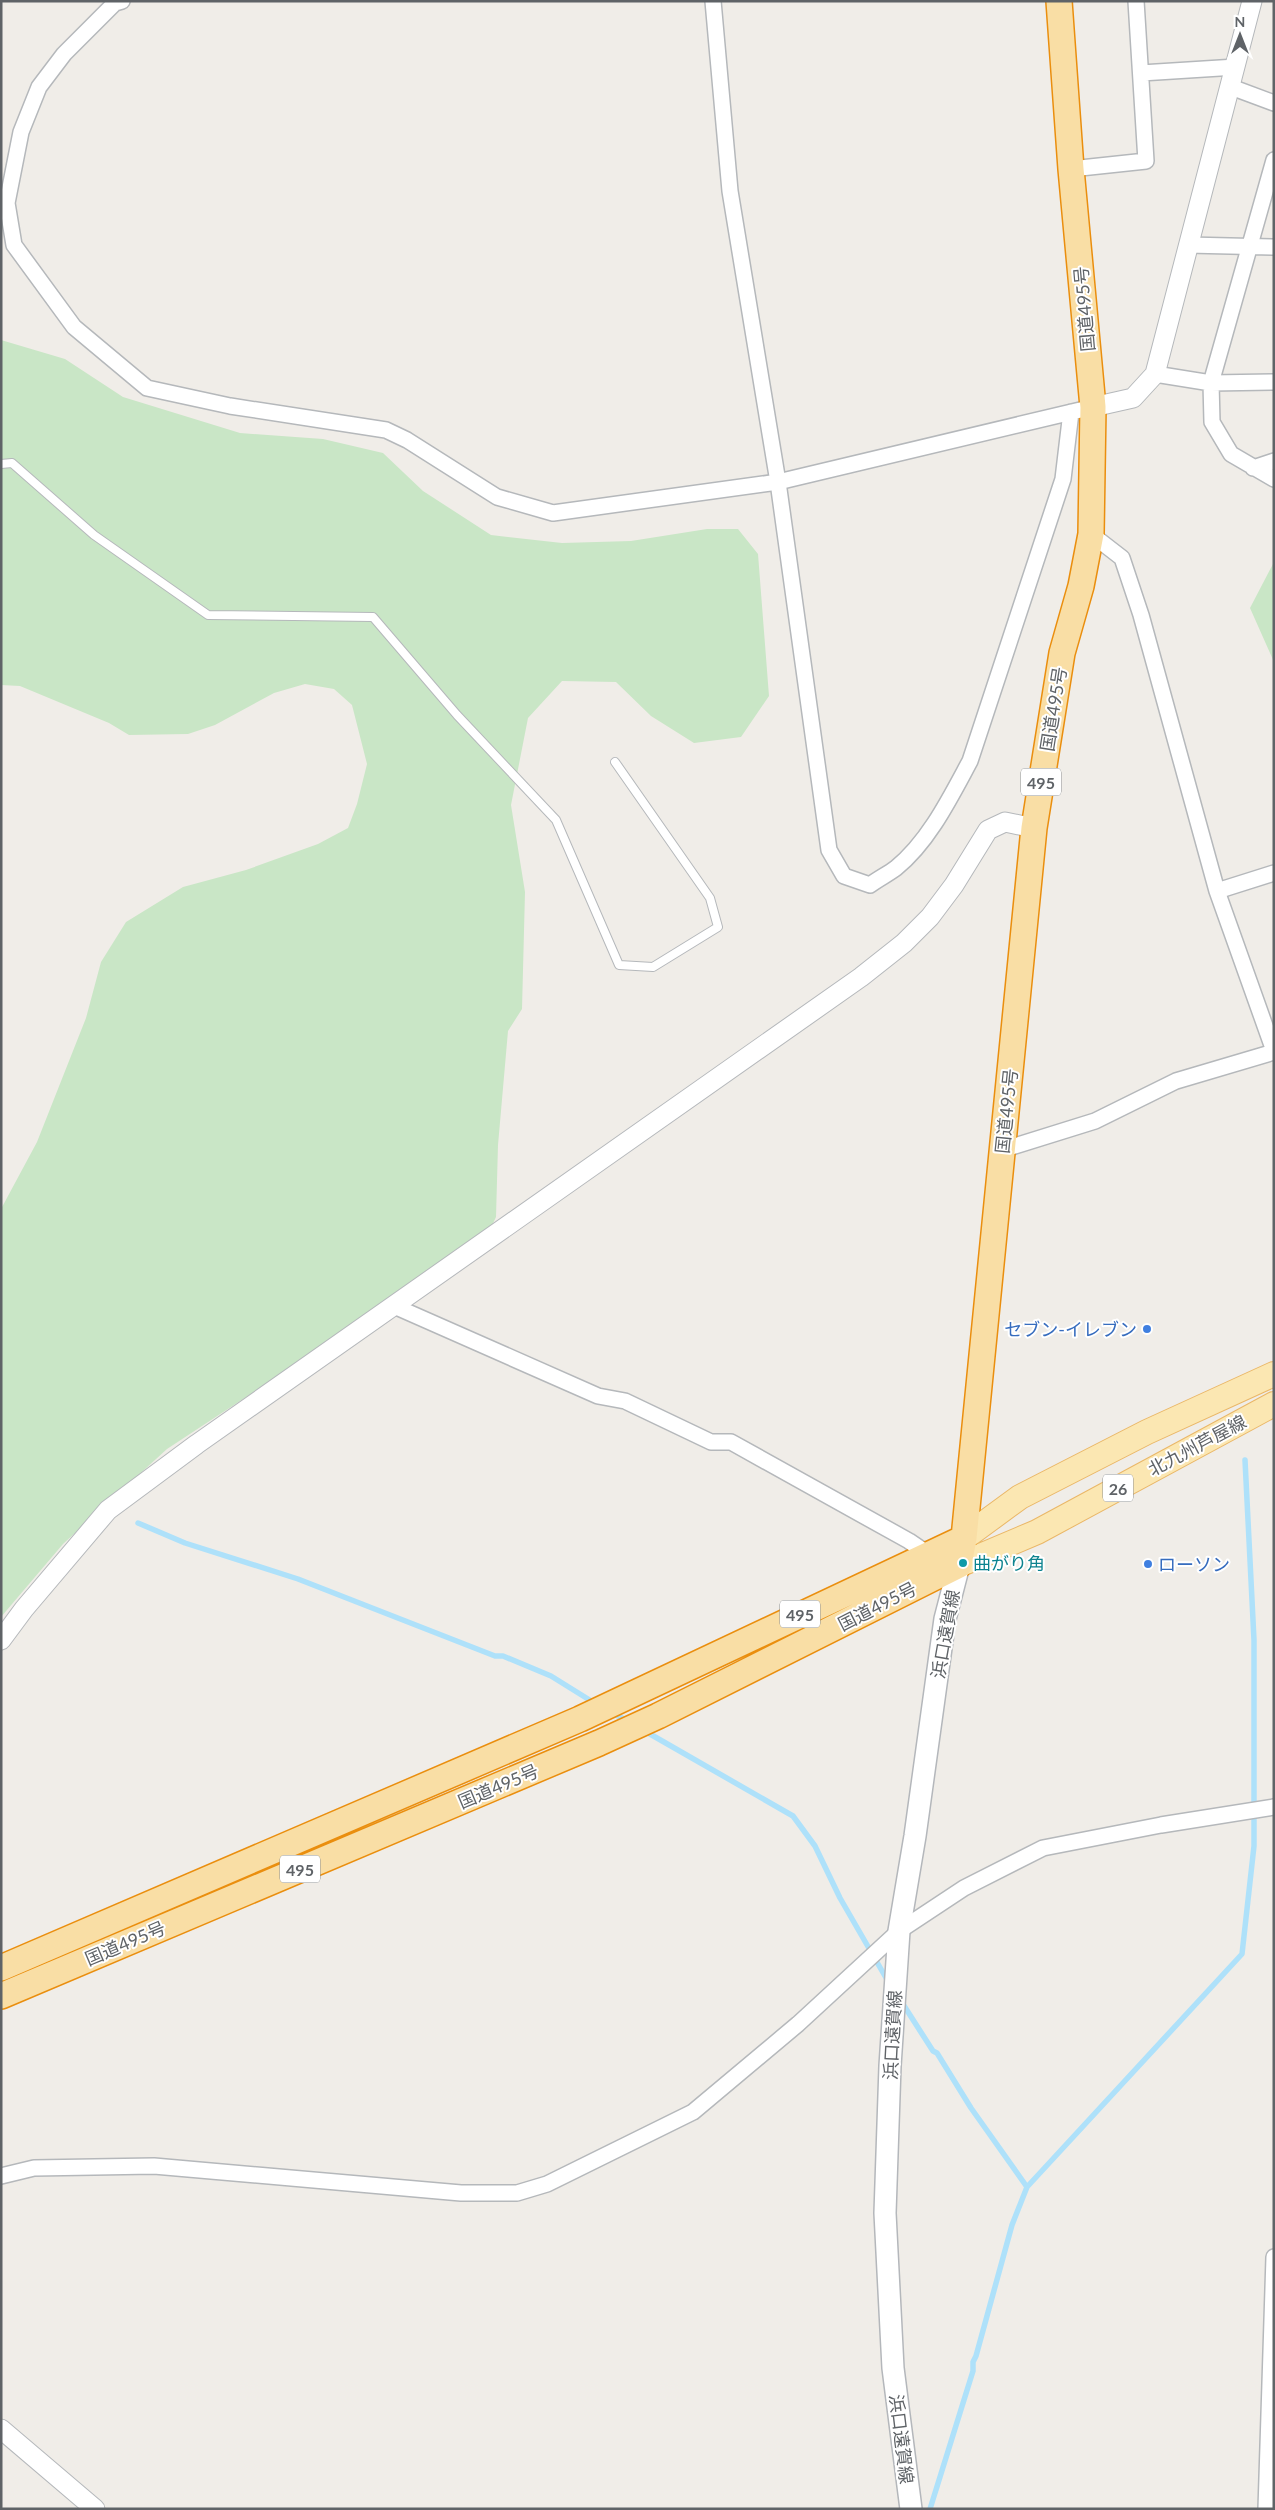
<svg xmlns="http://www.w3.org/2000/svg" width="1275" height="2510" font-family="Lato,'Noto Sans JP',sans-serif">
<style>
.green{fill:#c9e6c6}
.lines{fill:none;stroke-linecap:round;stroke-linejoin:round}
.stream{stroke:#aee1fa;stroke-width:5.5}
.service-casing{stroke:#b5b8bb;stroke-width:10}
.minor-casing{stroke:#b5b8bb;stroke-width:18}
.tertiary-casing{stroke:#b5b8bb;stroke-width:21}
.secondary-casing{stroke:#b4b7bb;stroke-width:24}
.primary-casing{stroke:#eab767;stroke-width:26}
.trunk-casing{stroke:#ea8e0e;stroke-width:28}
.service{stroke:#fff;stroke-width:8}
.minor{stroke:#fff;stroke-width:15}
.tertiary{stroke:#fff;stroke-width:19}
.secondary{stroke:#fff;stroke-width:21}
.primary{stroke:#fbe7b2;stroke-width:24}
.trunk{stroke:#f9dea5;stroke-width:25}
.shop-dot{fill:#3f7fe0;stroke:#fff;stroke-width:2}
.culture-dot{fill:#0f9aa8;stroke:#fff;stroke-width:2}
.labels{text-anchor:middle;dominant-baseline:central;stroke-width:4;stroke-linejoin:round;paint-order:stroke}
.shield{fill:#fff;stroke:#8f9295;stroke-width:1}
.shield-label{font-size:16px;font-weight:bold;fill:#5f6367}
.street-label{font-size:18px;fill:#5f6367;stroke:#fff}
.shop-label{font-size:18px;fill:#366cbe;stroke:#fff;text-anchor:end}
.culture-label{font-size:18px;fill:#0d838f;stroke:#fff;text-anchor:start}
</style>
<rect width="100%" height="100%" fill="#f0ede8"/>
<path class="green" d="M1,340l64,19 58,38 117,36 83,6 60,14 40,38 68,44 71,8 69,-2 76,-12h31l20,25 11,142 -28,41 -47,6 -43,-27 -35,-34 -54,-1 -34,37 -17,87 14,87 -3,117 -14,22 -10,114 -2,72 -11,23 -318,209 -104,95 -62,73v-408l36,-67 49,-124 15,-56 25,-40 57,-35 63,-17 72,-26 30,-16 9,-24 10,-40 -15,-59 -18,-16 -29,-5 -31,9 -59,32 -27,9 -59,1 -20,-12 -89,-37 -19,-1z
M1274,562v100l-24,-54z"/>
<g class="lines">
<path class="stream" d="M138,1523l47,20 113,36 197,77h8l48,20 45,28
M611,1712l18,10
M643,1730l150,86 22,30 25,52 49,85
M901,2001l32,50 4,2 34,55 56,79
M930,2509l43,-138v-9l3,-6 36,-131 15,-38 215,-233 12,-108v-206l-9,-180"/>
<defs>
<path id="service" d="M1,464l11,-1 82,72 114,80 165,2 84,98 99,105 63,145 34,2 65,-40 -8,-29 -95,-136"/>
<path id="minor" d="M122,1l-7,2 -51,51 -25,33 -18,45 -14,71 7,42 60,82 73,61 83,18 156,24 21,10 90,57 56,16 225,-31 315,-75
M713,1l17,190 48,291 51,368 15,26 26,9c8,-6 18,-11 26,-17 33,-27 54,-70 74,-107l93,-282 8,-67
M1141,73l95,-6
M1231,87l43,16
M1274,160l-63,223 1,39 19,32 43,25
M1071,169l75,-8 -10,-160
M1188,245l86,2
M1155,374l56,9 63,-1
M1253,468l21,-7
M1091,534l31,24 19,57 76,276 57,160
M1217,891l57,-18
M1002,1150l93,-29 81,-40 98,-29
M394,1306l204,90 27,5 86,41h20l178,99 19,13
M1,2176l33,-8 120,-2 307,27h56l30,-9 146,-72 105,-88 101,-93 65,-43 79,-40 118,-23 113,-18
M1266,2509l8,-252"/>
<path id="tertiary" d="M1093,407l40,-9 22,-24 97,-373
M1,1640l23,-31 84,-99 89,-66 664,-467 43,-34 26,-26 24,-32 34,-55 17,-8 29,6
M1,2429l94,80"/>
<path id="secondary" d="M911,2509l-18,-141 -8,-155 5,-147 9,-135 16,-95 30,-217 14,-54"/>
<path id="primary" d="M964,1538l56,-41 127,-65 127,-58
M959,1565l78,-33 237,-128"/>
<path id="trunk" d="M1,1968l579,-249 384,-181
M1,1996l598,-253 59,-27 301,-151 5,-27 70,-710 28,-175 19,-67 10,-52 2,-127 -22,-238 -12,-168"/>
</defs>
<use href="#service" class="service-casing"/>
<use href="#minor" class="minor-casing"/>
<use href="#tertiary" class="tertiary-casing"/>
<use href="#secondary" class="secondary-casing"/>
<use href="#primary" class="primary-casing"/>
<use href="#trunk" class="trunk-casing"/>
<use href="#service" class="service"/>
<use href="#minor" class="minor"/>
<use href="#tertiary" class="tertiary"/>
<use href="#secondary" class="secondary"/>
<use href="#primary" class="primary"/>
<use href="#trunk" class="trunk"/>
</g>
<g class="shop-dot">
<circle cx="1147" cy="1329" r="5"/>
<circle cx="1148" cy="1564" r="5"/>
</g>
<circle class="culture-dot" cx="963" cy="1563" r="5"/>
<g class="labels">
<g class="shield">
<rect x="1021" y="768.5" width="40" height="27" rx="4"/>
<rect x="1103" y="1474.5" width="30" height="27" rx="4"/>
<rect x="780" y="1600.5" width="40" height="27" rx="4"/>
<rect x="280" y="1855.5" width="40" height="27" rx="4"/>
</g>
<g class="shield-label">
<text x="1041" y="782">495</text>
<text x="1118" y="1488">26</text>
<text x="800" y="1614">495</text>
<text x="300" y="1869">495</text>
</g>
<g class="street-label">
<text transform="translate(1084 309) rotate(-95)">国道495号</text>
<text transform="translate(1053 709) rotate(-81)">国道495号</text>
<text transform="translate(1006 1111) rotate(-84)">国道495号</text>
<text transform="translate(1197 1445) rotate(-28)">北九州芦屋線</text>
<text transform="translate(877 1606) rotate(-27)">国道495号</text>
<text transform="translate(945 1634) rotate(-80)">浜口遠賀線</text>
<text transform="translate(498 1786) rotate(-23)">国道495号</text>
<text transform="translate(125 1943) rotate(-23)">国道495号</text>
<text transform="translate(892 2035) rotate(-87)">浜口遠賀線</text>
<text transform="translate(902 2439) rotate(83)">浜口遠賀線</text>
</g>
<g class="shop-label">
<text x="1137" y="1329">セブン-イレブン</text>
<text x="1158" y="1564" text-anchor="start">ローソン</text>
</g>
<g class="culture-label">
<text x="973" y="1563">曲がり角</text>
</g>
</g>
<rect width="1275" height="2510" fill="none" stroke="#5f6367" stroke-width="5"/>
<g transform="translate(1240 35)" stroke="#ffffff" stroke-width="4" paint-order="stroke">
<path d="M0-4L9 19L0 12L-9 19Z" fill="#5f6367"/>
<text y="-8" font-size="14" font-weight="bold" text-anchor="middle" fill="#5f6367">N</text>
</g>
</svg>
